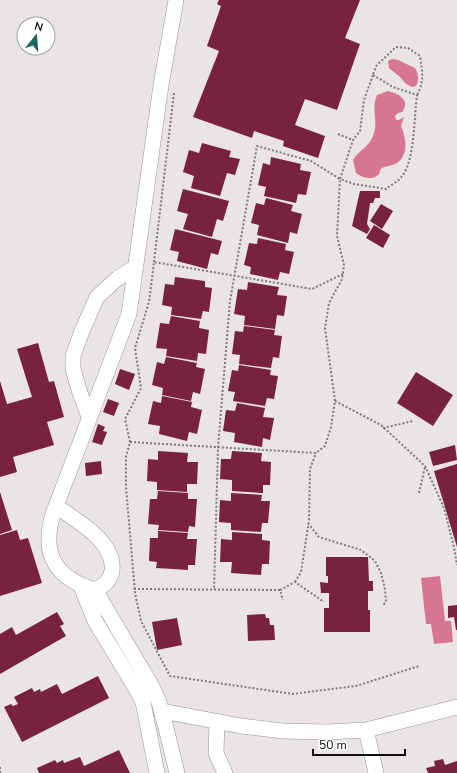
<svg xmlns="http://www.w3.org/2000/svg" width="457" height="773" font-family="'Nunito Sans',sans-serif">
<style>
.water{fill:#d67690}
.building{fill:#792140}
.lines{fill:none;stroke-linecap:round;stroke-linejoin:round}
.minor-casing{stroke:#989394;stroke-width:16}
.path{stroke:#7d797a;stroke-width:2;stroke-dasharray:2 2;stroke-linecap:butt}
.minor{stroke:#fff;stroke-width:15}
</style>
<rect width="100%" height="100%" fill="#eae4e5"/>
<path class="water" d="M392,59l6,1 17,8c4,7 4,12 1,18l-4,1 -6,-3 -6,-7 -11,-9 -1,-7z
M388,91c11,3 23,9 14,21l-4,1 -3,3 1,4h3l5,-3 -3,9c5,11 8,29 -4,37 -5,3 -11,3 -15,5 -3,2 -1,3 -3,6 -7,7 -16,4 -23,-1l-3,-13c7,-11 17,-13 21,-27 4,-14 -3,-24 3,-38z
M440,576l5,45h6l2,21 -19,2 -3,-20h-5l-5,-46z"/>
<path class="building" d="M219,0h141l-15,38 15,6 -23,66 -32,-11 -10,26 30,11 -7,22 -35,-12 1,-5 -30,-10 -2,7 -59,-21 26,-66 -12,-5 14,-40 -4,-2z
M202,143l29,8 -2,6 11,2 -5,16 -8,-2 -7,23 -29,-8 3,-12 -11,-4 6,-22 10,3z
M271,157l30,7 -1,6 11,2 -5,23 -8,-1 -2,9 -32,-7 2,-9 -8,-2 5,-22 7,2z
M183,189l46,12 -6,20 -6,-2 -5,18 -29,-8 5,-15 -11,-3z
M360,191h20v7h-5l-2,5h-3l-3,21 3,5 -3,5 -15,-8z
M266,198l27,7 -2,6 11,3 -5,20 -7,-2 -2,11 -31,-8 2,-10 -8,-2 5,-20 8,2z
M381,204l12,7 -11,18 -12,-8z
M374,225l16,10 -7,13 -17,-10z
M175,229l47,12 -4,14 -7,-2 -4,16 -30,-8 2,-9 -9,-2z
M258,238l28,6 -1,6 9,2 -5,22 -9,-2 -2,8 -28,-6 1,-7 -7,-2 5,-22 8,1z
M175,277l30,4v6l7,1 -3,24 -6,-1 -2,8 -30,-4 1,-8 -10,-2 3,-21 9,1z
M248,282l31,5 -2,8 10,1 -3,20 -7,-1 -2,14 -31,-4 1,-9 -11,-2 4,-25 9,1z
M171,316l29,5 -1,7 10,2 -3,24 -8,-1 -1,8 -31,-5 1,-7 -11,-1 4,-25 9,1z
M244,326l31,4 -1,5 8,1 -3,22 -6,-1 -2,11 -32,-4 1,-9 -8,-1 3,-23 8,1z
M38,343l11,39 5,-1 10,36 -17,5 7,23 -41,12 4,15 -17,5v-96l7,23 25,-7 -15,-48z
M166,357l31,6 -1,4 9,2 -5,25 -7,-2 -2,9 -29,-6 1,-7 -11,-3 5,-23 7,2z
M239,365l32,5 -1,5 8,1 -4,23 -7,-1 -2,8 -32,-5 2,-9 -7,-1 4,-21 6,1z
M120,369l15,5 -6,16 -14,-6z
M416,372l37,23 -20,31 -36,-23z
M162,396l30,6 -1,5 11,3 -5,24 -8,-2 -2,9 -28,-7 1,-8 -12,-2 5,-23 8,2z
M108,399l11,4 -5,13 -11,-4z
M237,403l28,5 -2,9 11,1 -4,22 -7,-2 -1,9 -28,-5 1,-9 -12,-2 3,-21 9,1z
M98,424l7,3 -2,4 4,1 -5,13 -10,-3z
M455,445l2,15 -24,6 -4,-14z
M158,451l30,2 -1,9h11l-1,22h-10v8l-30,-2v-8l-10,-1 1,-22 10,1z
M232,451l30,2 -1,8 10,1 -1,23h-7v8l-31,-2v-11l-12,-1 1,-20h10z
M101,461l1,13 -16,2 -1,-13z
M457,464v83l-23,-76z
M158,491l30,2v6h9l-2,28 -6,-1 -1,6 -30,-2 1,-5 -11,-1 2,-25h7z
M0,492l12,38 -12,4z
M231,493l31,2 -1,6h9l-2,22h-6l-1,9 -30,-2v-7l-12,-1 1,-22 11,1z
M17,530l3,10 8,-2 14,45 -42,13v-61z
M158,531l30,2 -1,6h10l-2,26h-7v5l-32,-2 1,-6 -8,-1 1,-23h8z
M232,532l30,2v6l8,1 -1,23h-7l-1,11 -30,-2 1,-11h-12l1,-23 11,1z
M326,557h42l1,24h4v10h-5v19h2v22h-46v-24h5v-15h-8l-1,-11 8,1v-7h-2z
M457,605v25h-1l-2,-13 -6,1v-12z
M57,612l7,12 -4,2 6,10 -66,38v-40l12,-7 4,8z
M265,614l1,4h3l1,7h4l1,15 -27,1 -1,-26z
M177,618l5,27 -25,5 -5,-28z
M98,676l11,22 -87,44 -18,-35 7,-3 2,2 5,-2 -4,-7 18,-9 2,4 6,-3 1,3 16,-8 5,10z
M119,750l11,23h-91l-2,-5 18,-8 2,3 6,-3 1,3 16,-6 4,9z
M443,759l2,6 12,-4v12h-29l-2,-5 9,-2 -1,-5z"/>
<g class="lines">
<defs>
<path id="minor" d="M176,0l-15,85 -32,229 -76,200c-12,40 2,64 42,76l55,93 8,16 7,25 12,49
M89,417l-10,-27 -6,-21v-13l9,-25 15,-34 21,-19 18,-11
M56,506c21,15 60,36 56,65 -2,10 -8,15 -17,19
M81,586l14,35 43,71 5,10 14,71
M162,711l79,15 42,5 43,1 40,-2 91,-23
M217,722l-1,31 9,20
M366,730l10,43"/>
</defs>
<use href="#minor" class="minor-casing"/>
<path class="path" d="M373,74l4,-9 19,-18 12,1 12,8c2,16 5,24 -3,39
M373,75l20,12 24,8c-3,22 -2,62 -14,80 -4,6 -12,10 -17,14l-32,-5 -14,-5 13,-39 7,-9 4,-31z
M338,134l15,6
M154,262l20,-169
M343,274l-31,15 -158,-27 -5,40 -14,46 6,40 -16,31 5,23 -4,15v30l9,106 6,28 29,55 123,18 63,-8 63,-20
M335,401l46,24 44,41 19,42 10,39 3,18
M383,428l30,-7
M130,442l186,11 9,-7 6,-19 4,-26 -10,-73 4,-25 13,-24 2,-14 -7,-29 3,-57 -29,-18 -54,-15 -27,155 -12,147 -4,142
M419,493l6,-26
M308,523l11,14 42,13 14,11 6,12 4,16 1,13 -3,3
M295,582l6,-10 8,-51 1,-52 6,-16
M134,589l146,1 3,10
M280,590l15,-8 29,20
M0,767v6"/>
<use href="#minor" class="minor"/>
</g>
<g transform="translate(36 36) rotate(17)"><circle r="19" fill="#ffffff" stroke="#9f9e9e"/>
<path d="M0-3L7 15L0 10L-7 15Z" fill="#1a645c"/>
<text y="-6" font-size="11" font-weight="bold" text-anchor="middle" fill="#0e0d0d">N</text>
</g>
<path d="M313 749v6h92v-6" fill="none" stroke="#0e0d0d" stroke-width="2"/>
<text x="319" y="749" font-size="12" fill="#0e0d0d" stroke="#ffffff" stroke-width="3" paint-order="stroke">50 m</text>
</svg>
